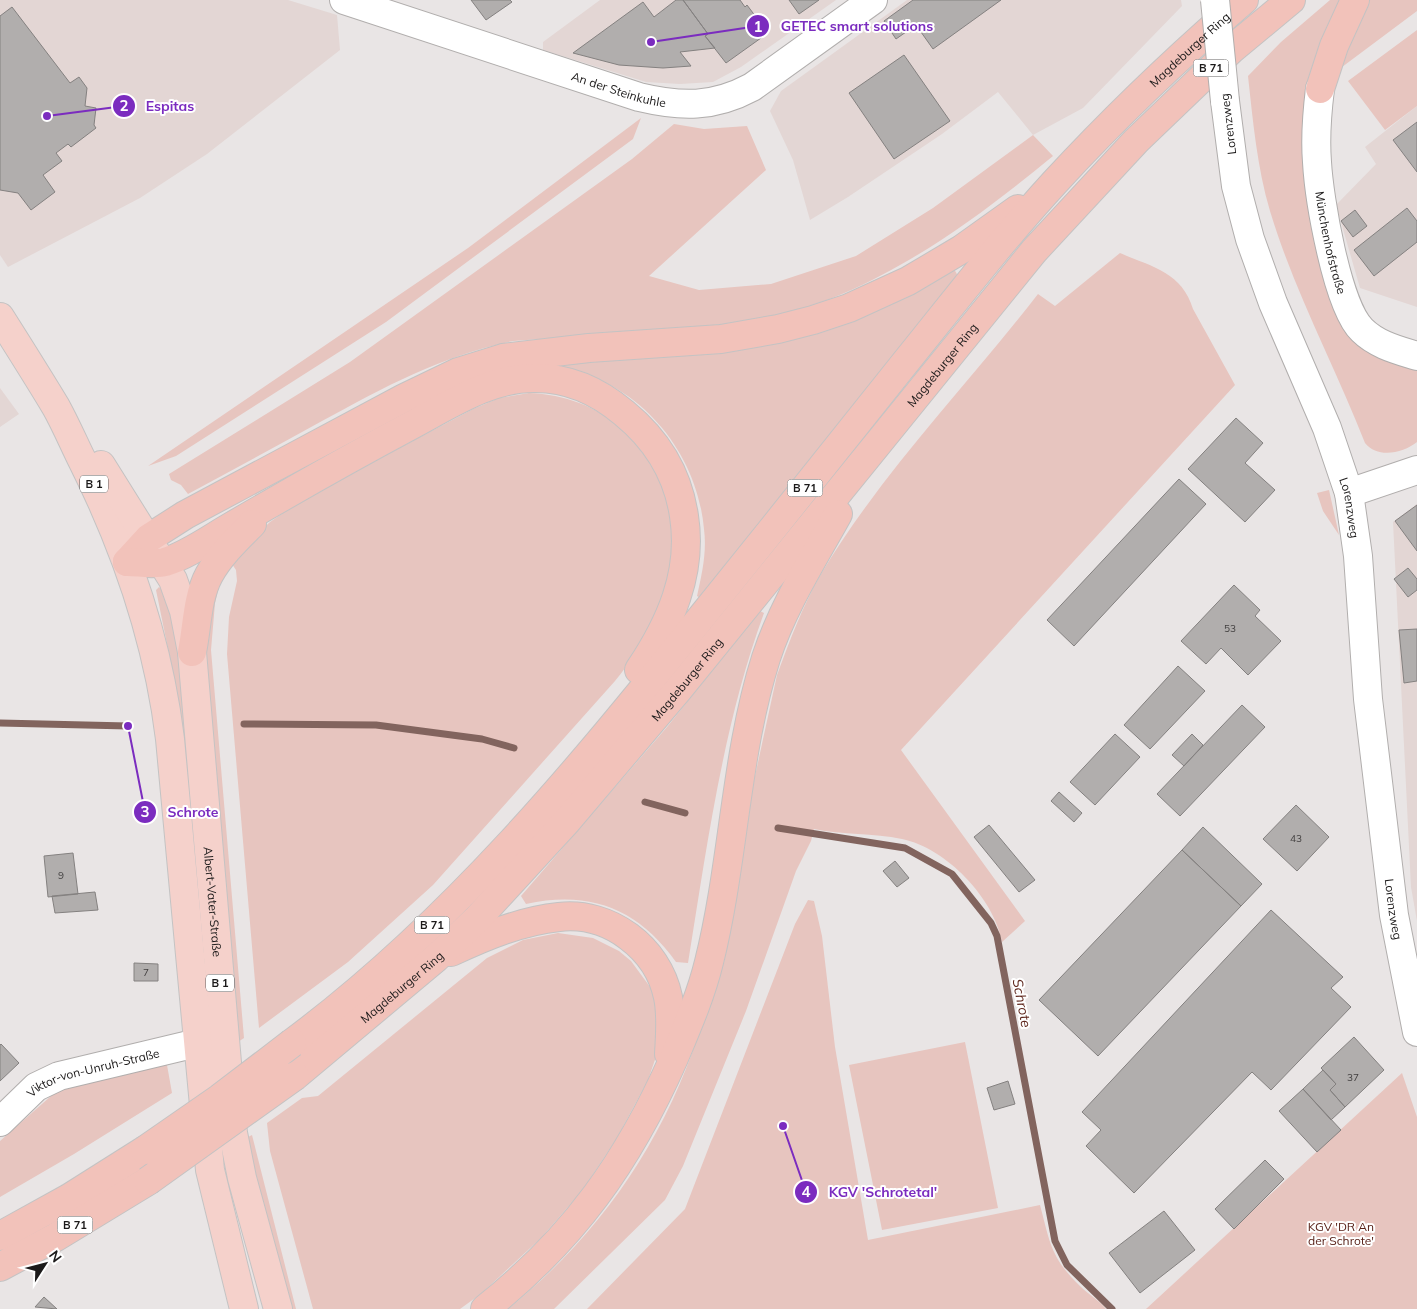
<svg xmlns="http://www.w3.org/2000/svg" width="1417" height="1309" font-family="Mulish,sans-serif">
<style>
.built{fill:#e3d6d4}
.green{fill:#e7c5bf}
.lines{fill:none;stroke-linecap:round;stroke-linejoin:round}
.stream{stroke:#82645e;stroke-width:7}
.building{fill:#b1aead;stroke:#848180}
.minor-casing{stroke:#b1aead;stroke-width:30}
.primary-casing{stroke:#c4c3c3;stroke-width:30}
.trunk-casing{stroke:#c4c3c3;stroke-width:30}
.minor{stroke:#fff;stroke-width:28}
.primary{stroke:#f5d1cb;stroke-width:28}
.trunk{stroke:#f2c2ba;stroke-width:28}
.minor-bridge-casing{stroke:#b1aead;stroke-width:30;stroke-linecap:butt}
.trunk-bridge-casing{stroke:#c4c3c3;stroke-width:30;stroke-linecap:butt}
.minor-bridge{stroke:#fff;stroke-width:28}
.trunk-bridge{stroke:#f2c2ba;stroke-width:28}
.labels{text-anchor:middle;dominant-baseline:central;stroke-width:4;stroke-linejoin:round;paint-order:stroke}
.number-label{font-size:10px;fill:#413f3f}
.shield{fill:#fff;stroke:#605f5f;stroke-width:1}
.shield-label{font-size:11px;font-weight:bold;fill:#1c1a1a}
.street-label{font-size:12px;fill:#1c1a1a;stroke:#fff}
.park-label{font-size:12px;fill:#582118;stroke:#fff}
.water-label{font-size:14px;font-style:italic;fill:#5f271d;stroke:#fff}
.leader{fill:none;stroke:#7b2cbf;stroke-width:2}
.callout-dot{fill:#7b2cbf;stroke:#fff;stroke-width:2}
.mark-label{font-size:15px;text-anchor:middle;font-weight:bold;fill:#fff}
.callout-label{font-size:14px;text-anchor:middle;font-weight:bold;fill:#7b2cbf;stroke:#fff;stroke-width:4;stroke-linejoin:round;paint-order:stroke}
</style>
<rect width="100%" height="100%" fill="#e9e5e5"/>
<path class="built" d="M0,0h288l49,15 3,35 -133,104 -67,44 -132,69 -8,-12z
M600,0h236l-95,67 -28,15 -33,2 -34,-2 -103,-32v-8z
M907,0h274l1,6 -99,102 -50,27 -35,-43 -56,42 -94,63 -38,23 -17,-60 -23,-49 11,-20z
M1417,106v201l-57,-19 -24,-83 40,-41 -11,-17z
M0,388l19,26 -19,13z
M1417,504v417l-6,-34 -18,-365z"/>
<path class="green" d="M1330,0h14l-25,59 16,240 82,69v74c-14,11 -39,17 -52,1 -30,-77 -71,-152 -95,-232 -13,-44 -17,-90 -22,-135l33,-34z
M1369,0h48v11l-83,62z
M1417,30v76l-32,24 -37,-49z
M641,118l-8,21 -247,183 -210,134 -28,10 320,-218z
M674,124l30,5 43,-3 19,44 -117,106 50,14 72,-6 85,-28 77,-48 100,-73 20,21c-94,77 -197,152 -321,169 -72,11 -146,10 -219,16 -72,15 -127,45 -191,80 -45,25 -90,49 -134,73l-7,-9 -10,-5 -2,-6 181,-112 282,-203z
M1120,253c32,14 62,19 73,56l42,76 -334,365 124,171 -23,21c-8,-44 -56,-94 -100,-103 -29,-6 -59,-4 -88,-10l-3,12 -15,30 -50,140 -63,155 -18,34 -111,109h-46c91,-74 154,-164 191,-276l78,-358c13,-35 26,-70 44,-101 61,-102 145,-187 217,-280l17,12z
M954,269l4,7 -258,322 -3,-2c5,-22 10,-44 7,-67 -7,-78 -64,-145 -140,-161l-2,-5 135,-8 39,-5z
M529,393c88,3 148,74 144,162 -2,44 -31,93 -58,126l-182,204 -85,77 -89,66 -32,-374 2,-37 8,-36 -1,-11 -6,-9 40,-39 35,-24 168,-89 26,-11z
M1329,490l10,45 -16,-24 -6,-18z
M221,578l-6,25 -4,47 33,388 -6,4 -32,-393 3,-35z
M159,587l4,4 15,46 36,422 -4,4 -32,-365 -22,-108z
M760,611l4,2c-41,112 -57,233 -76,350l-12,-1c-38,-53 -85,-72 -150,-58l-5,-8 146,-169z
M808,900l6,1 8,35 13,111 33,193 172,-35c10,38 11,53 40,81 8,8 19,14 26,23h-519l98,-100 110,-285z
M558,933l35,5 26,13 12,10 25,34 2,56 -10,29 -31,58 -35,53 -41,47 -59,55 -22,16h-147l-43,-158 -3,-28 35,-25 16,-2 169,-138 36,-18z
M965,1042l33,166 -116,22 -33,-165z
M167,1065l5,28 -98,61 -74,43v-56l59,-52z
M1402,1073l15,44v192h-271z
M252,1135l44,174h-6l-46,-170z"/>
<g class="lines">
<path class="stream" d="M0,723l128,3
M244,724l132,1 106,14 32,9
M645,802l40,11
M778,828l127,20 47,26 39,49 6,13 58,305 12,24 45,44"/>
</g>
<path class="building" d="M471,0h39l2,2 -26,18z
M676,0h7l25,34 -3,2 10,12 -35,4 11,14 -28,2 -44,-3 -46,-12 70,-51 11,15z
M683,0h57l5,7 2,-2 21,28 -42,30 -21,-27 3,-2z
M789,0h30l-20,14z
M913,0h88l-68,49 -17,-24 -20,14 -12,-18z
M12,7l58,76 9,-6 8,11 -2,18 11,2 -2,17 2,3 -25,19 -3,-3 -12,9 6,8 -19,14 12,17 -24,18 -13,-17 -18,-3v-174z
M904,55l46,66 -56,38 -45,-66z
M1417,122v50l-24,-32z
M1407,208l10,13v21l-43,34 -20,-26z
M1355,210l12,16 -14,11 -12,-16z
M1236,418l27,25 -18,20 30,27 -30,32 -57,-53z
M1179,479l27,25 -132,142 -27,-26z
M1417,505v46l-22,-30z
M1408,568l9,11v11l-9,7 -14,-18z
M1234,585l26,25 -5,6 26,25 -33,34 -27,-27 -15,16 -25,-23z
M1417,629v52l-13,2 -5,-53z
M1178,666l27,25 -55,58 -26,-24z
M1242,705l23,22 -85,89 -23,-22z
M1115,734l25,23 -45,48 -25,-23z
M1192,734l11,11 -19,21 -12,-11z
M1059,792l23,21 -8,9 -23,-21z
M1296,805l33,32 -32,34 -34,-32z
M989,825l46,55 -16,12 -45,-55z
M1203,827l59,57 -21,22 -59,-56z
M1182,850l59,56 -143,150 -59,-56z
M73,853l5,41 -30,3 -4,-41z
M895,861l14,17 -12,9 -14,-16z
M95,892l3,18 -43,3 -3,-17z
M1271,910l72,67 -12,11 20,19 -80,83 -19,-18 -118,121 -48,-47 15,-16 -19,-18z
M134,963l24,1v17h-24z
M1354,1037l30,33 -39,37 -15,-17 6,-6 -15,-16z
M1,1044l18,19 -19,18v-36z
M1323,1070l13,14 -6,6 15,17 -14,13 -28,-31z
M1008,1081l7,23 -21,6 -7,-22z
M1303,1089l38,41 -24,22 -38,-41z
M1265,1160l19,19 -50,50 -19,-20z
M1164,1211l31,39 -55,43 -31,-40z
M44,1297l13,12 -22,-2z"/>
<g class="lines">
<defs>
<g id="minor">
<path id="s1" d="M344,0l295,97c42,10 74,11 113,-10l121,-87"/>
<path id="s2" d="M1320,89c-3,24 -5,48 -3,73 2,36 20,144 45,168 15,15 36,20 55,26"/>
<path id="s3" d="M1225,101l11,85 14,53 23,64 54,125 22,65 9,63 10,143 26,216 23,117"/>
<path d="M1349,493l68,-23"/>
<path id="s4" d="M0,1122l36,-35 23,-11 138,-33"/>
</g>
<g id="primary">
<path d="M0,317c19,30 38,60 56,90 10,18 18,37 27,55 44,88 75,179 87,277l40,431 34,139"/>
<path id="s5" d="M101,465l72,115 11,31 8,41 41,481 9,45 36,131"/>
</g>
<g id="trunk">
<path d="M1320,89l14,-43 21,-46"/>
<path d="M127,562l22,-24 36,-23 219,-117 54,-26 45,-14 86,-10 132,-9 57,-10 35,-9 36,-12 59,-27 54,-32 56,-40"/>
<path d="M127,562c11,0 27,3 38,0 23,-7 46,-24 67,-36 58,-34 116,-67 176,-99 40,-21 82,-50 128,-49 34,0 63,14 88,35 33,27 54,62 60,103 9,57 -14,108 -45,154"/>
<path d="M192,652c5,-24 5,-55 17,-77 11,-20 28,-36 43,-51"/>
<path d="M451,952c34,-16 70,-31 108,-35 50,-6 99,31 109,80 4,19 2,38 1,57"/>
<path id="s6" d="M292,1043c159,-118 285,-271 408,-424 67,-83 134,-167 200,-250 51,-63 100,-127 155,-187 59,-64 123,-125 189,-182"/>
<path id="s7" d="M295,1076l141,-118 41,-39 90,-98 111,-131 356,-439 102,-110 96,-92 59,-49"/>
<path d="M0,1236l69,-38 76,-48"/>
<path d="M0,1267l56,-30 92,-56"/>
<path d="M485,1309c89,-71 143,-147 189,-251 13,-31 27,-63 35,-96 25,-100 26,-206 57,-304 17,-52 46,-97 72,-144"/>
</g>
</defs>
<use href="#minor" class="minor-casing"/>
<use href="#primary" class="primary-casing"/>
<use href="#trunk" class="trunk-casing"/>
<use href="#minor" class="minor"/>
<use href="#primary" class="primary"/>
<use href="#trunk" class="trunk"/>
<defs>
<path id="minor-bridge" d="M1215,0l10,101"/>
<path id="trunk-bridge" d="M145,1150l75,-52 72,-55
M148,1181l147,-105"/>
</defs>
<use href="#minor-bridge" class="minor-bridge-casing"/>
<use href="#trunk-bridge" class="trunk-bridge-casing"/>
<use href="#minor-bridge" class="minor-bridge"/>
<use href="#trunk-bridge" class="trunk-bridge"/>
</g>
<g class="labels">
<g class="number-label">
<text x="1230" y="628">53</text>
<text x="1296" y="838">43</text>
<text x="61" y="875">9</text>
<text x="146" y="972">7</text>
<text x="1353" y="1077">37</text>
</g>
<g class="shield">
<rect x="1193.5" y="59.5" width="35" height="17" rx="4"/>
<rect x="80" y="475.5" width="28" height="17" rx="4"/>
<rect x="787.5" y="479.5" width="35" height="17" rx="4"/>
<rect x="414.5" y="916.5" width="35" height="17" rx="4"/>
<rect x="206" y="974.5" width="28" height="17" rx="4"/>
<rect x="57.5" y="1216.5" width="35" height="17" rx="4"/>
</g>
<g class="shield-label">
<text x="1211" y="68">B 71</text>
<text x="94" y="484">B 1</text>
<text x="805" y="488">B 71</text>
<text x="432" y="925">B 71</text>
<text x="220" y="983">B 1</text>
<text x="75" y="1225">B 71</text>
</g>
<g class="street-label">
<text stroke="none"><textPath href="#s6" startOffset="1342">Magdeburger Ring</textPath></text>
<text stroke="none"><textPath href="#s1" startOffset="289">An der Steinkuhle</textPath></text>
<text transform="translate(1228 124) rotate(-97)">Lorenzweg</text>
<text stroke="none"><textPath href="#s2" startOffset="155">Münchenhofstraße</textPath></text>
<text stroke="none"><textPath href="#s7" startOffset="964">Magdeburger Ring</textPath></text>
<text stroke="none"><textPath href="#s3" startOffset="428">Lorenzweg</textPath></text>
<text stroke="none"><textPath href="#s7" startOffset="559">Magdeburger Ring</textPath></text>
<text stroke="none"><textPath href="#s5" startOffset="461">Albert-Vater-Straße</textPath></text>
<text stroke="none"><textPath href="#s3" startOffset="832">Lorenzweg</textPath></text>
<text stroke="none"><textPath href="#s7" startOffset="139">Magdeburger Ring</textPath></text>
<text stroke="none"><textPath href="#s4" startOffset="109">Viktor-von-Unruh-Straße</textPath></text>
</g>
<g class="park-label">
<text x="1341" y="1226">KGV 'DR An<tspan x="1341" dy="14">der Schrote'</tspan></text>
</g>
<g class="water-label">
<text transform="translate(1022 1003) rotate(79)">Schrote</text>
</g>
</g>
<path class="leader" d="M651 42L758 26M47 116L124 106M128 726L145 812M783 1126L806 1192"/>
<g class="callout-dot">
<circle cx="651" cy="42" r="5"/>
<circle cx="47" cy="116" r="5"/>
<circle cx="128" cy="726" r="5"/>
<circle cx="783" cy="1126" r="5"/>
<circle cx="758" cy="26" r="12"/>
<circle cx="124" cy="106" r="12"/>
<circle cx="145" cy="812" r="12"/>
<circle cx="806" cy="1192" r="12"/>
</g>
<g class="mark-label">
<text x="758" y="32">1</text>
<text x="124" y="111">2</text>
<text x="145" y="817">3</text>
<text x="806" y="1197">4</text>
</g>
<g class="callout-label">
<text x="857" y="31">GETEC smart solutions</text>
<text x="170" y="111">Espitas</text>
<text x="193" y="817">Schrote</text>
<text x="883" y="1197">KGV 'Schrotetal'</text>
</g>
<g transform="translate(45 1264) rotate(54)" stroke="#ffffff" stroke-width="4" paint-order="stroke">
<path d="M0-4L9 19L0 12L-9 19Z" fill="#1c1a1a"/>
<text y="-8" font-size="14" font-weight="bold" text-anchor="middle" fill="#1c1a1a">N</text>
</g>
</svg>
